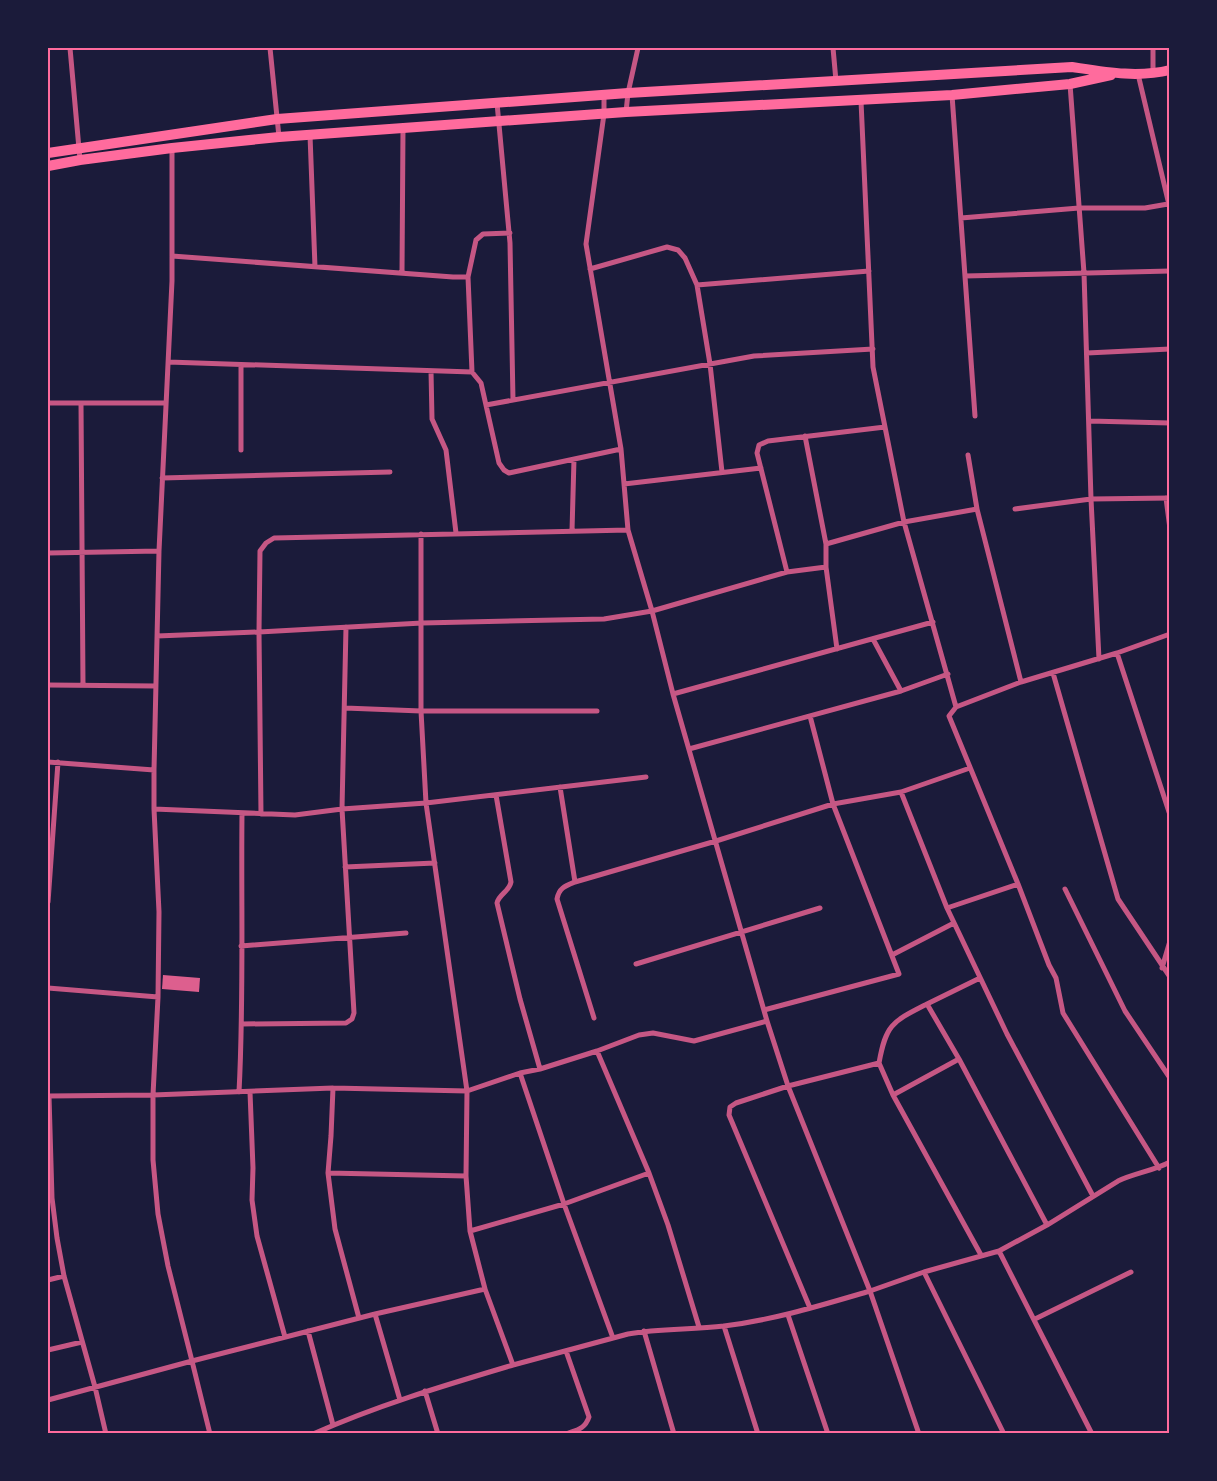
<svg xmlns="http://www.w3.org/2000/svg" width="1217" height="1481" font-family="'Nunito Sans',sans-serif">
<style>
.building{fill:#dd5f8e}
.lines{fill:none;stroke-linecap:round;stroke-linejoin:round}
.minor{stroke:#c65784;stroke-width:5}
.secondary{stroke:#ff6b9d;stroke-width:10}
.neatline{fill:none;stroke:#ff6b9d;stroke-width:2}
</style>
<rect width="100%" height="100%" fill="#1b1b3a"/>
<path class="building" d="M163,975l37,3 -1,14 -37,-3z"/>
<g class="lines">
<path class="minor" d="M70,48l10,112
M270,48l9,89
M833,48l3,33
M1153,48v26
M1138,74l32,135
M604,95v19l-18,130 35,205 7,81 24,81 135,-39 39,-5v-23l78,-22 73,-13 44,173
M952,95l23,321
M861,101l12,266 31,155 52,185
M497,103l13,140 3,157
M626,112l2,-19 10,-45
M310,135l5,132
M961,218l118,-10h66l23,-4
M590,269l77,-22 11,3 7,8 12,27 13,79 12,108
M402,273l1,-144
M965,276l205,-5
M468,277l8,-37 7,-6 27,-1
M697,285l172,-14
M1087,353l83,-4
M168,362l304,10 -4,-95h-15l-281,-21
M431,371l1,48 14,31 10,83
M472,372l9,11 18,80 5,7 5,3 112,-24
M48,403h118
M81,403l2,282
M486,405l268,-49 119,-7
M1089,421l81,2
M805,436l21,108
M241,450v-85
M968,455l9,54
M162,478l228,-6
M624,484l137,-16
M1166,498l4,31
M1015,509l76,-10 -7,-226 -14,-189
M572,531l2,-72
M421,534v177l5,92 220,-26
M48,553l111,-2
M826,567l11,82
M787,572l-30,-119 2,-8 9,-4 117,-14
M157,636l102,-4 163,-9 182,-4 48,-8 21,83 94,327 -73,20 -41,-8 -14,2 -42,16 -57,18 -20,4 -53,18 -1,85 4,55 15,58 -110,25 -183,47 18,73
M873,639l28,52
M1117,653l53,162
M1099,659l-8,-160 79,-1
M1053,673l65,226 52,78
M48,685l108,1
M673,694l260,-72
M345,708l76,3h176
M689,749l212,-58 47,-17
M48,762l106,8
M560,787l15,95
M901,792l69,-24
M496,795l15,87c-2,10 -12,12 -14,21l23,96 20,70
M261,814l-2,-182 1,-81 6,-8 8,-5 354,-8
M345,867l90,-4
M1065,889l60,122 45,67
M48,902l10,-140
M947,908l60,126 86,162
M241,946l165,-13
M892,955l62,-32
M636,964l184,-56
M1162,968l8,-27
M980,978l-53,26 32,55 88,166
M48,988l110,9
M764,1010l135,-36 -66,-170 -23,-88
M594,1018l-37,-119c2,-11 8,-13 18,-17l141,-41 117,-37 68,-12 46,116 71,-24
M242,1024l104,-1 6,-4 2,-6 -12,-204 4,-182
M597,1051l52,122 19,52 31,102
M879,1063c7,-39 13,-41 48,-59
M520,1073l44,131 49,134
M239,1092c5,-93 2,-186 3,-279
M250,1092l3,76 -1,32 5,36 28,101
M893,1095l66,-36
M48,1096l105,-1 180,-7 134,3 -41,-288 -84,6 -47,6 -141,-6
M49,1096l3,102 5,40 7,38 31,111 11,47
M1159,1168l-96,-155 -7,-35 -7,-13 -31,-81 -69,-168 7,-9 65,-25 96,-29 53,-19
M328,1173l3,-37 2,-48
M470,1231l94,-27 85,-31
M999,1251l93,183
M924,1272l80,162
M48,1280l16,-4
M810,1308l-81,-193 1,-8 6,-4 52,-17 91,-23 14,32 88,160
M375,1314l25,86
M788,1315l40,119
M359,1318l-24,-89 -7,-56 138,3
M1035,1319l96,-47
M724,1326l34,108
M308,1331l25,94
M644,1331l30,103
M48,1350l34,-8
M566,1351l23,66c-4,12 -12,13 -23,17
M513,1365l115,-31c32,-6 64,-4 96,-8 50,-6 98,-21 146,-35l-82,-205 -21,-65
M425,1391l13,43
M48,1400l144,-39 -24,-95 -10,-52 -5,-54v-65l5,-98 1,-85 -5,-103v-39l5,-219 13,-270v-133
M313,1434c65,-29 133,-49 200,-69l-28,-76
M919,1434l-49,-143 54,-19 75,-21 48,-26 71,-44c17,-8 35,-10 52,-19"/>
<path class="secondary" d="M48,153l229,-34 351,-26 444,-26c33,5 65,11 98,3
M48,166l32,-6 92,-12 107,-11 347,-25 326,-17 118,-11 41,-9"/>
</g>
<rect width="1217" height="1481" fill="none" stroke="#1b1b3a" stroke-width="98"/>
<rect x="49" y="49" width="1119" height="1383" class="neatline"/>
</svg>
